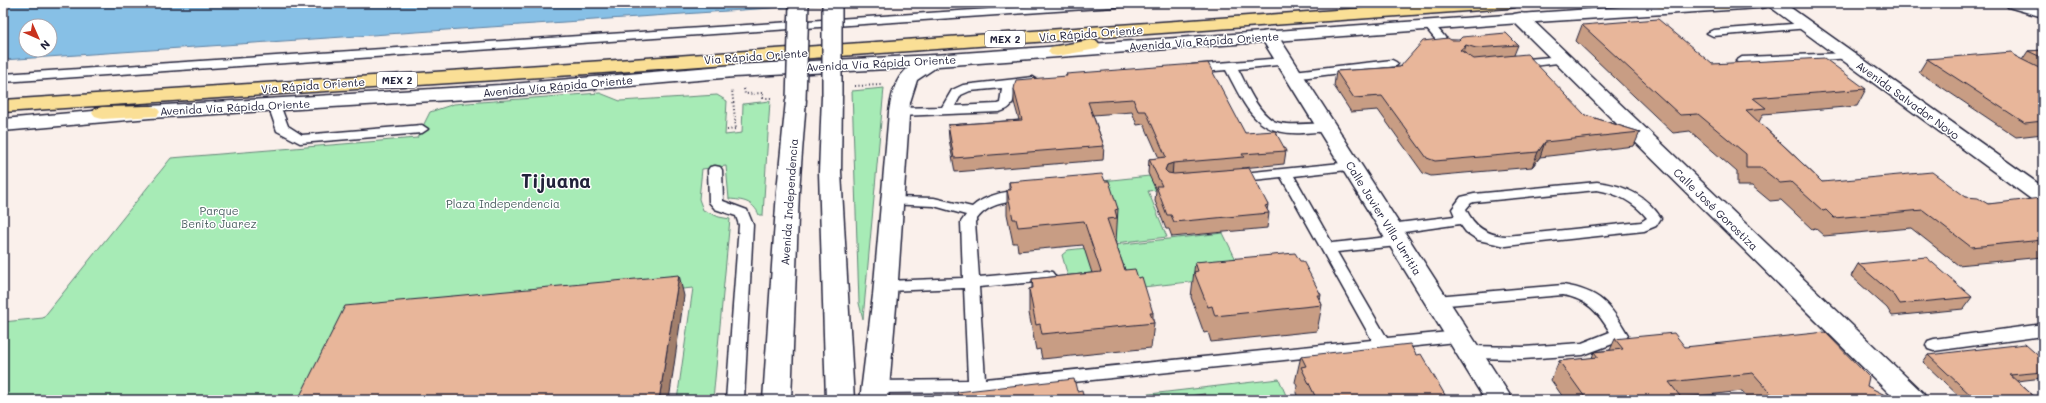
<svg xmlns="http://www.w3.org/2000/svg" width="2046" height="403" font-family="Mali,sans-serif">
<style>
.green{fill:#a7ebb6;stroke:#648678}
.water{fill:#87c0e6;stroke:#5f81a2;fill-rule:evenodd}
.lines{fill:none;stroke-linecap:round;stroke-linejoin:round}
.service-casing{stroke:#22223b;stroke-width:3}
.tertiary-casing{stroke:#22223b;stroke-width:3}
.secondary-casing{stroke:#22223b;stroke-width:3}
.trunk-casing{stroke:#22223b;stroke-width:3}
.path{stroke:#22223b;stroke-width:2;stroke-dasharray:1 2.5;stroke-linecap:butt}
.service{fill:#fff;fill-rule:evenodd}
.tertiary{fill:#fff;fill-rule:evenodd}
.secondary{fill:#fff;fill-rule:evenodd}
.trunk{fill:#fadf96;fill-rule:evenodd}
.secondary-bridge-casing{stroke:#22223b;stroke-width:22;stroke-linecap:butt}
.secondary-bridge{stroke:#fff;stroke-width:19}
.wall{fill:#c89d84;stroke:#22223b}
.shaded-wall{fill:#a27f6c;stroke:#22223b}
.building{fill:#e8b69a;stroke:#22223b}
.labels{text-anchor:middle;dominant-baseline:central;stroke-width:3;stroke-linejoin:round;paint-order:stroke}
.shield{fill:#fff;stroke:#646476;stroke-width:1}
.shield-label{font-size:10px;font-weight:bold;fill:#22223b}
.street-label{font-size:11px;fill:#22223b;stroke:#fff}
.park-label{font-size:11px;fill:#4a5e60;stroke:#fff}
.town-label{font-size:19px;font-weight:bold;fill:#22223b;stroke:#fff}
</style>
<rect width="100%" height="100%" fill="#faf0eb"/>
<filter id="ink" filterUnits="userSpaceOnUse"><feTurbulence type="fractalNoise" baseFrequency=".025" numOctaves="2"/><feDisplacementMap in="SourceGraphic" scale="8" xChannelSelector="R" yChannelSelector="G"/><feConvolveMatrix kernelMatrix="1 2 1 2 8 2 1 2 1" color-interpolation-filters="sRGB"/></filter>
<g filter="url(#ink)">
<path class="green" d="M884,88l-21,231 -4,-16 -7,-212z
M600,93l20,8 97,-6 10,6 -2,34 17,-2 1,-29 27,-3 -7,114h-4c-6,-14 -16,-15 -30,-16l-3,-33 -24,3 -3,30 4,11 16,7 11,2 -17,181h-36l16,-112 -347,34 -38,78h-305v-78l40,-4 128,-160 246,-20 13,-26 24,-8z
M1159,175l6,14 -17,2 19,46 -52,6 -17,-49 -15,-11z
M1223,233l21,43 -165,18 -7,-3 -10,-36 6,-5z
M1279,379l9,21h-190z"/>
<path class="water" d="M3,3h842l-842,57zM26,26h24v24h-24z"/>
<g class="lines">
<defs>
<path id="service" d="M1081,3h54l-5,3 -1127,76v-8z
M1429,22l4,1 22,26 2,2 -2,2h-8l-22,-26 -2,-2 2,-2z
M1805,23l6,3 -2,2 -96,8 -6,-3 6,-3z
M1848,53l4,1 2,2 -2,2 -110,7 -6,-4 6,-4z
M1562,56l6,4 -2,2 -50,6 -6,-4 6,-4z
M1285,58l6,4 -2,2 -51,5c9,17 18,40 34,51 15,10 54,-2 60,7l-1,3c-9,2 -19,2 -28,3 -48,3 -57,-26 -77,-63l-34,3 -6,-4 6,-4z
M1392,60l4,2 2,2 -2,2 -103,13 -6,-4 6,-4z
M1033,77l6,4 -2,3 -22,3c-2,14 0,21 -16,25l-100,4 -6,-4 6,-4 43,-1 10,-17 11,-5zM1002,88l-2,15 -3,1 -42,2 6,-11 9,-4z
M274,101l6,4 8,21 14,9 120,-10 6,4 -6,4 -122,10 -23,-12 -9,-26z
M1351,162l7,4 -2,3 -62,7 38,67 66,-7 5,2 2,3 -2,3 -5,2 -61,6 50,86 72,-7 6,2 2,4 -2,4 -488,51 -101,1 -6,-2 -2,-4 2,-4 6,-2 92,-1 -4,-92 -78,3 -5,-1 -3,-4 3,-4 5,-1 77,-3 -2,-56 5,-7 -32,-9 -47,-2 -2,-3 2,-3 5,-1 42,1 38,9c13,-12 41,-19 58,-15l2,3 -2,3c-21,5 -42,3 -55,24l4,55 68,-6 5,1 3,4 -3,4 -5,1 -68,6 6,92 387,-39 -91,-163 -47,5 -5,-1 -2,-3 2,-3 5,-1z
M715,166l5,1 2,3 1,31 24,9 6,15 -9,175h-18l13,-175 -3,-9 -21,-7 -6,-7 -1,-32 2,-3z
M1597,182c27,3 49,13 64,36l-5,8 -12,5 -138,15 -28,-6 -12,-8 -6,-8 -70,10 -5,-2 -2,-3 2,-3 5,-2 65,-8 -3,-7 9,-12 13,-3zM1597,190c20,3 37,12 50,28l-6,4 -135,14c-19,-1 -32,-9 -40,-27l5,-6 3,-1z
M1563,285c37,6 47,19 65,50l-2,4 -43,16 -60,4 -54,-1 -6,-2 -2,-4 2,-4 6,-2 54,1 59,-4 28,-11c-12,-20 -23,-33 -47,-37l-127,11 -6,-1 -2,-4 2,-4 6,-1z
M2043,324v12l-109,15 -6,-2 -2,-4 2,-4 6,-2z"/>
<path id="tertiary" d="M1765,3h19l259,184v17l-8,-2z
M2006,3h26l11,3v11l-35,-10z
M1520,13l6,1 397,379 4,7h-31l-382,-378 -3,-4 3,-4z
M1269,31l6,1 3,4 235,364h-28l-225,-364 3,-4z"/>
<path id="secondary" d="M1678,3h90l-2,4 -6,1 -240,15 -582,43 -21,14 -7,22 -13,193 -9,105h-28l13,-105 16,-183c3,-17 5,-32 19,-44l-174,9 -234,20 -350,21 -147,13v-12l147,-13 350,-21 234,-20 200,-10z
M832,90l7,2 3,4 -1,76 13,228h-28l-7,-228 3,-76 3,-4z
M796,94l7,2 3,4 -7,91 -8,209h-28l14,-209 9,-91 3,-4z"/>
<path id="trunk" d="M1436,3h81l-2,4 -6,1 -906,65 -600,39v-12l600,-39z
M1655,3h79v1l-2,4 -6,1 -63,-1 -6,-1z
M1091,40l6,1 3,4 -3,4 -40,7 -6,-1 -3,-4 3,-4z
M150,106l7,2 3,4 -3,4 -55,3 -7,-2 -3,-4 3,-4 7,-2z"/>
</defs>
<use href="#service" class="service-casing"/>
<use href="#tertiary" class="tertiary-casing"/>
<use href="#secondary" class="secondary-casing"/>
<use href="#trunk" class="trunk-casing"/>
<path class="path" d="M855,86l27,-1
M744,89l1,5 18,-1v5h10
M727,130l9,-1 -4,-39"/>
<use href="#service" class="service"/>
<use href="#tertiary" class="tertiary"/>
<use href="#secondary" class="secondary"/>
<use href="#trunk" class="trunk"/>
<defs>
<path id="secondary-bridge" d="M832,3v93
M796,100l3,-97"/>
</defs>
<use href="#secondary-bridge" class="secondary-bridge-casing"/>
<use href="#secondary-bridge" class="secondary-bridge"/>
</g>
<path class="wall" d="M1582,25l130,39 154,25 -9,17 -94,8 -4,8 63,60 144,15 22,7 55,-4v57l-85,8 -47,-37 -87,8 -9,-8 -3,1 -31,-29 -11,1 -18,-15h-15v-14l-47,-41 -17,2 -97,-92z
M1451,40l67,5 -4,10 71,60 55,17 -6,14 -94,11 -8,10 -101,9 -8,-3 -45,-63 -27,2 -17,-26 2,-15 64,-4z
M2043,50v84l-27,3 -97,-65 8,-13 88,-3 7,4 6,-9z
M1066,74l179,59 41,18 -2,13 -42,4 26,37 -1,5 2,3 -2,15 -95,9 -3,-8h-3l-11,-28 1,-11 -8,-17 1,-14 10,-1 -15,-34 -7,1 -5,-13 -39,3 11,31 -1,14 -148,12 -6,-33 -1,-14 71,-5 -5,-18v-13l52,-13z
M1105,181l13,28 -2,33h-1l10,28 13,8 15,35v7l1,3 -3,25 -109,11 -2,-10 -4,1 -7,-37v-24l3,-1v-9l60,-6 -9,-28 -65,6 -1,-8h-4l-6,-29v-24h2v-8z
M1300,261l21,34 -1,5 2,5 -5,26 -106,11 -3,-10 -4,1 -13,-36 4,-35z
M1858,264l114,33 -9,12 -71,7 -5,-8 -36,-32z
M1615,339l70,8 182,39 24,14h-141l-8,-9 -60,7 1,2h-118l-14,-20 8,-19 33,-3 2,-6 16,-2z
M1416,355l29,40 -2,5h-144l-3,-7 1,-7 -2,-4 6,-26z
M1928,355l115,17v6l-26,3 21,19h-75l-40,-38z"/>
<path class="shaded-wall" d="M1466,45l-4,14 -2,-9z
M1545,142l-5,15 -8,10 6,-15z
M1173,163l-1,15 -7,-8 2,-5z
M679,275l5,21 -15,104h-10z"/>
<path class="building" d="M1658,19l54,45 112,-6 42,31 -113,9 13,10 -20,2 76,72 110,-10 34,25 12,1 10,6 53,-6 2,2v40l-72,7 -48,-37 -89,8 -8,-8 -3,1 -32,-29 -11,1 -19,-15h-15v-14l-48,-40 -18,1 -98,-90z
M1506,33l12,12 -42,3 -10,-3 -6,5 14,9 53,-5 58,61 55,17 -95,10 -7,10 -103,9 -8,-3 -45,-62 -28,2 -18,-27 64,-4 23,-26 25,-3 3,2h8l3,-3z
M2043,50v8l-15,-7z
M2012,52l3,4 28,14v51l-18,2 -98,-64z
M1208,63l37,70 30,-2 11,20 -44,3 2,3 -71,6 -6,2 -2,5 3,3 6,1 75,-6 19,37 -3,1 4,7 -95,9 -3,-7h-4l-11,-29h6l-13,-27 17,-2 -20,-46h-8l-5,-12 -45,3 16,44 -150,12 -6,-33 74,-5 -8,-31 2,-9 51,-4 -1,-2z
M1102,174l3,7h4l9,28 -3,1 2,8 -10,1 18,51 10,-1 3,9 4,-1 11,36h-3l4,10 -112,11 -2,-10 -4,1 -7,-36 4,-1 -1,-9 69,-7 -17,-51 -66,6 -2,-8h-3l-6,-29h4l-2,-8z
M1295,253l5,8h3l18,34h-4l5,10 -107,11 -3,-10 -4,1 -14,-35 4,-1 -3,-9z
M1926,257l46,40 -72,7 -5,-8 -37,-32z
M679,275l-20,125h-361l47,-94z
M1825,332l44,45 -2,9 20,10 4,4h-114l-24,-27 -84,9 14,18h-96l-28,-39 39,-4 -4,-5 29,-3 -8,-10 18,-2 41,-4 11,14z
M1410,344l6,11 5,-1 24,41 -4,1 2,4h-126l-16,-33 5,-1 -5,-10z
M2025,344l18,16v12l-33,3 28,25h-62l-48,-45z
M1074,379l3,12 5,-1 2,10h-125l-2,-8z
M1205,394l2,6h-42v-1z"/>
</g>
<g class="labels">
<g class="shield">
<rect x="985" y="31" width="40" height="16" rx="3"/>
<rect x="377" y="72" width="40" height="16" rx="3"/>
</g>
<g class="shield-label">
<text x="1005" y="39">MEX 2</text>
<text x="397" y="80">MEX 2</text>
</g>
<g class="street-label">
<text transform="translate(1091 33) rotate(-4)">Vía Rápida Oriente</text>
<text transform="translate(1204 41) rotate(-4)">Avenida Vía Rápida Oriente</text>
<text transform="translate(756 56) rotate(-4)">Vía Rápida Oriente</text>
<text transform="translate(881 63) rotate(-3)">Avenida Vía Rápida Oriente</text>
<text transform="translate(313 85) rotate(-4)">Vía Rápida Oriente</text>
<text transform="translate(558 86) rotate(-5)">Avenida Vía Rápida Oriente</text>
<text transform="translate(1908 100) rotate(36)">Avenida Salvador Novo</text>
<text transform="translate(235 107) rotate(-3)">Avenida Vía Rápida Oriente</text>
<text transform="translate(789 202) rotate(-86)">Avenida Independencia</text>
<text transform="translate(1716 209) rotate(44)">Calle José Gorostiza</text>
<text transform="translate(1384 218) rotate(58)">Calle Javier Villa Urritia</text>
</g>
<g class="park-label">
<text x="503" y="203">Plaza Independencia</text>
<text x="219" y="210">Parque<tspan x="219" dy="13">Benito Juarez</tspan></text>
</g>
<g class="town-label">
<text x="556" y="180">Tijuana</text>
</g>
</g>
<rect width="2046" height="403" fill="none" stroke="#fff" stroke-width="16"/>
<rect x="8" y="8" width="2030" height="387" fill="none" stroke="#22223b" stroke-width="1.5" filter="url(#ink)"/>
<g transform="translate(38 38) rotate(135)"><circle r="19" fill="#ffffff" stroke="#a7a7b1"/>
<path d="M0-3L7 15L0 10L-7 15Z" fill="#c8321e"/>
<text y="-6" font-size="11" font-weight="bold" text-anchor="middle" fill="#22223b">N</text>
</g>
</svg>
